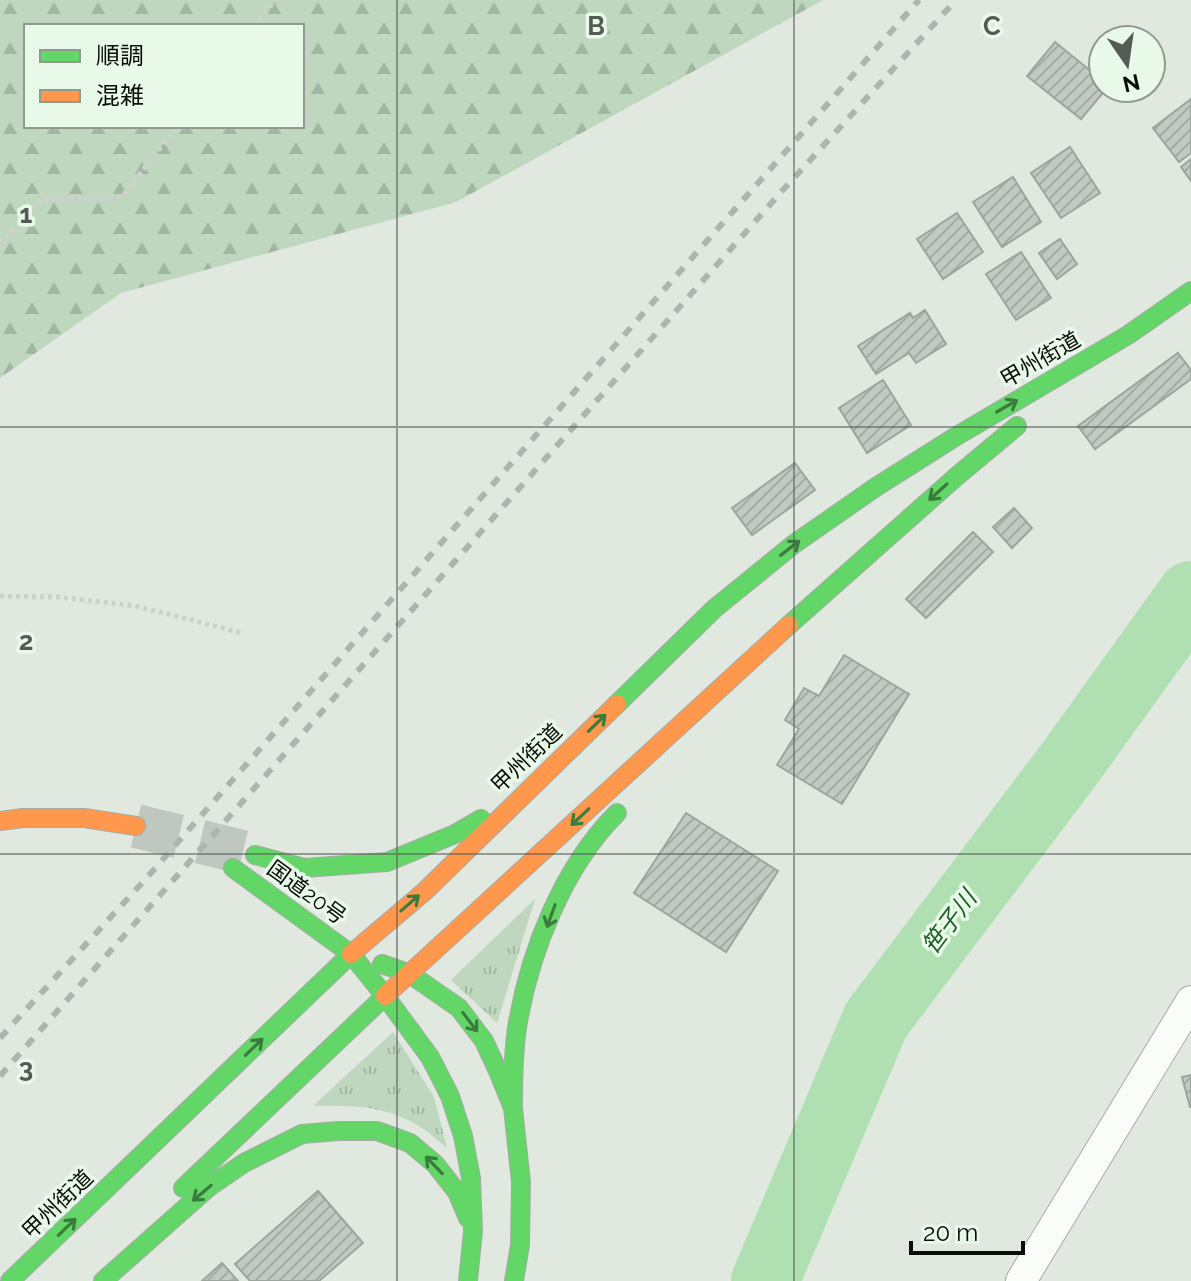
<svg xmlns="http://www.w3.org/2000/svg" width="1191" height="1281" font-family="Raleway,'Noto Sans JP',sans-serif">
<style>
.grass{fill:url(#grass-tufts)}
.forest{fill:url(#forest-firs);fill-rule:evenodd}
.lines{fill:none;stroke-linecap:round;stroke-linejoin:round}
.river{stroke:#b0e0b2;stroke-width:68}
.building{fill:url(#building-hatch);stroke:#9ea49e;stroke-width:2}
.highway-tunnel{stroke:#c0c7c0;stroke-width:44;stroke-dasharray:44 22;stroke-linecap:butt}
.street-casing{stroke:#a5aba5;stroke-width:32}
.fast-casing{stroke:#a5aba5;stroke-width:20}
.slow-casing{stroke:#a5aba5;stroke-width:20}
.path{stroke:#cfd1cf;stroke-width:5;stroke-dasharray:4 4;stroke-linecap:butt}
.street{stroke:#fafcfa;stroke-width:30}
.fast{stroke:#63d668;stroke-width:18}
.slow{stroke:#ff974d;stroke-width:18}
.rail{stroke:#b1b3b1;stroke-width:6;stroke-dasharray:10 10;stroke-linecap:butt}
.oneway{stroke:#3a7c3d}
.grid{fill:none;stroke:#545a54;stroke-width:2;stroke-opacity:0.55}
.labels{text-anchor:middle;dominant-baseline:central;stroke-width:7;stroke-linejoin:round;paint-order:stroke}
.street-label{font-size:22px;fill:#090e09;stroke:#e9f9e9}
.water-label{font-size:24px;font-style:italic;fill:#1e5e25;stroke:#e9f9e9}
.grid-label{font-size:26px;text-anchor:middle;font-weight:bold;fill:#545a54;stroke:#e9f9e9;stroke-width:7;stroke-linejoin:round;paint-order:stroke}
</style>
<defs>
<pattern id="grass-tufts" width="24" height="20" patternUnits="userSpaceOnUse" patternTransform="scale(2)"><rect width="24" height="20" fill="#bed7be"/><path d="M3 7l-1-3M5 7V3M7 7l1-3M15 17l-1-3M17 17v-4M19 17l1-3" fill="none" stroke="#a2b7a2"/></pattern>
<pattern id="forest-firs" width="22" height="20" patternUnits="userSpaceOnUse" patternTransform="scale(2)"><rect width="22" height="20" fill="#bed7be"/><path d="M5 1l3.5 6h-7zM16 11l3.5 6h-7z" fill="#a2b7a2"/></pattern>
<pattern id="building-hatch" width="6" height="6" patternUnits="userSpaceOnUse" patternTransform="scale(2)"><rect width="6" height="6" fill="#c2c8c2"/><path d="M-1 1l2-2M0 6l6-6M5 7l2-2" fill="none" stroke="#a5aba5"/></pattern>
</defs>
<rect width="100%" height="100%" fill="#e0e8e0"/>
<path class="grass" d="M535,899l-38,124 -46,-43z
M393,1032l41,65 13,51c-11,-9 -23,-20 -35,-26 -32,-17 -64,-17 -99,-16z"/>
<path class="forest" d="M0,0h823l-367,202 -335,91 -121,85zM26,26h276v100h-276z"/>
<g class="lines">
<path class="river" d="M765,1281l111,-261 194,-257 121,-168"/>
</g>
<path class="building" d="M1055,42l48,39v7h4l-26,31 -54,-43z
M1191,99v54l-12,9 -26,-34z
M1070,147l30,46 -39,25 -30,-45z
M1191,159v22l-10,-14z
M1013,177l28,45 -39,25 -29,-45z
M957,213l26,39 -40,27 -26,-40z
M1060,239l17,25 -20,15 -18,-26z
M1021,252l30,46 -35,22 -30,-46z
M925,310l21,34 -30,19 -7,-10 -33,21 -18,-28 52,-33 3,5z
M1178,353l13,17v9l-96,70 -17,-23z
M883,380l28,45 -44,28 -28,-45z
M795,463l20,27 -63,45 -20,-27z
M1014,508l18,20 -20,20 -19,-21z
M973,532l20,20 -67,66 -20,-19z
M844,655l65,39 -67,110 -65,-39 22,-36 -14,-9 19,-32 15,8z
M686,813l92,58 -52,81 -92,-59z
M1191,1075v32h-1l-8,-30z
M318,1191l45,52 -44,38h-69l-15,-17z
M222,1263l16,18h-36z"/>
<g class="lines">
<path class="highway-tunnel" d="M136,826l119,29"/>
<defs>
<path id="street" d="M1021,1281l170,-280"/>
<path id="fast" d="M789,625l168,-149 60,-50
M617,704l97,-95 80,-65 82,-57 79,-50 173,-102 63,-44
M255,855l49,13 83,-6 68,-28 26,-15
M233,868l118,86 34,42 45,61 20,39 13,40 8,42 2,53 -5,50
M382,964l28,10 49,34 25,33 14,30 15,37 8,74 -1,63 -6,36
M513,1108c0,-27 0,-54 4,-80 12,-75 46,-161 100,-215
M183,1188l202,-192
M10,1281l341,-327
M103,1281l106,-94 35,-24 58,-29 36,-3h39l33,12 25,21 22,28 11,26"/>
<path id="slow" d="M0,821l23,-3h61l52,8
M351,954l73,-62 193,-188
M385,996l404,-371"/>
</defs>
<use href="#street" class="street-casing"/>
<use href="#fast" class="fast-casing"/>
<use href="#slow" class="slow-casing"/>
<path class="path" d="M255,26l20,-26
M0,243l42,-44 80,-2 55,-71
M0,596l57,1 79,9 106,27"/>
<use href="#street" class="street"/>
<use href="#fast" class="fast"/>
<use href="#slow" class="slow"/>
<path class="rail" d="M0,1038l142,-155 777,-883
M0,1076l782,-885 174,-191"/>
</g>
<defs><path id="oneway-shaft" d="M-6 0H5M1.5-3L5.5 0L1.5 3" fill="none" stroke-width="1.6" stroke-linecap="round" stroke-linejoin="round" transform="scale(2)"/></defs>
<g class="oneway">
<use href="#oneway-shaft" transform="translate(1007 406) rotate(-30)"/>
<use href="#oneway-shaft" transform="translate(938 492) rotate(138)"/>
<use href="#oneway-shaft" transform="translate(790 548) rotate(-38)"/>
<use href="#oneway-shaft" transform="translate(597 723) rotate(-44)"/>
<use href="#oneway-shaft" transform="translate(580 817) rotate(137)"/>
<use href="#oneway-shaft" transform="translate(410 903) rotate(-41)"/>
<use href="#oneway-shaft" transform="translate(551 916) rotate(110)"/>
<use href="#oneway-shaft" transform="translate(470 1022) rotate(53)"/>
<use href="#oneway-shaft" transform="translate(254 1047) rotate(-44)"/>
<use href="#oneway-shaft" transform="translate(434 1165) rotate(-134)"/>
<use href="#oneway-shaft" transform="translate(202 1193) rotate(140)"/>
<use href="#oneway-shaft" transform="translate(67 1227) rotate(-44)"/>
</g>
<path class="grid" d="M397,0v1281M794,0v1281M0,427h1191M0,854h1191"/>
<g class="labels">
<g class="street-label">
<text transform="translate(1040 359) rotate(-30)">甲州街道</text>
<text transform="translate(526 758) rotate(-44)">甲州街道</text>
<text transform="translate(307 892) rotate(36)">国道20号</text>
<text transform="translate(57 1204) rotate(-44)">甲州街道</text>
</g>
<g class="water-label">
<text transform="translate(949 922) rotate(-53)">笹子川</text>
</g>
</g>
<g class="grid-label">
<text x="596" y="35">B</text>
<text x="992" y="35">C</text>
<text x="26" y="223">1</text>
<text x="26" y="650">2</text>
<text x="26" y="1077">3</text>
</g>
<rect x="24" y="24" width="280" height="104" fill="#e9f9e9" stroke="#8f9b8f" stroke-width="2"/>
<rect x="40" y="50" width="40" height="12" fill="#63d668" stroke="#8f9b8f" stroke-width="2"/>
<text x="96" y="64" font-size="24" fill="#090e09">順調</text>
<rect x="40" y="90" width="40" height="12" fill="#ff974d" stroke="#8f9b8f" stroke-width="2"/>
<text x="96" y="104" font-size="24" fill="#090e09">混雑</text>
<g transform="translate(1127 64) rotate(167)"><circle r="38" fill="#e9f9e9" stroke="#8f9b8f" stroke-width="2"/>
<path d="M0-6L14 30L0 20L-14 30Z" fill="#545a54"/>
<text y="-12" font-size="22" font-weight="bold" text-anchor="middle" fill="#090e09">N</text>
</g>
<path d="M911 1241v12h112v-12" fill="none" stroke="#090e09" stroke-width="4"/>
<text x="923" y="1241" font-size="24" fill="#090e09" stroke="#e9f9e9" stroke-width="6" paint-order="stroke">20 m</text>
</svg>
